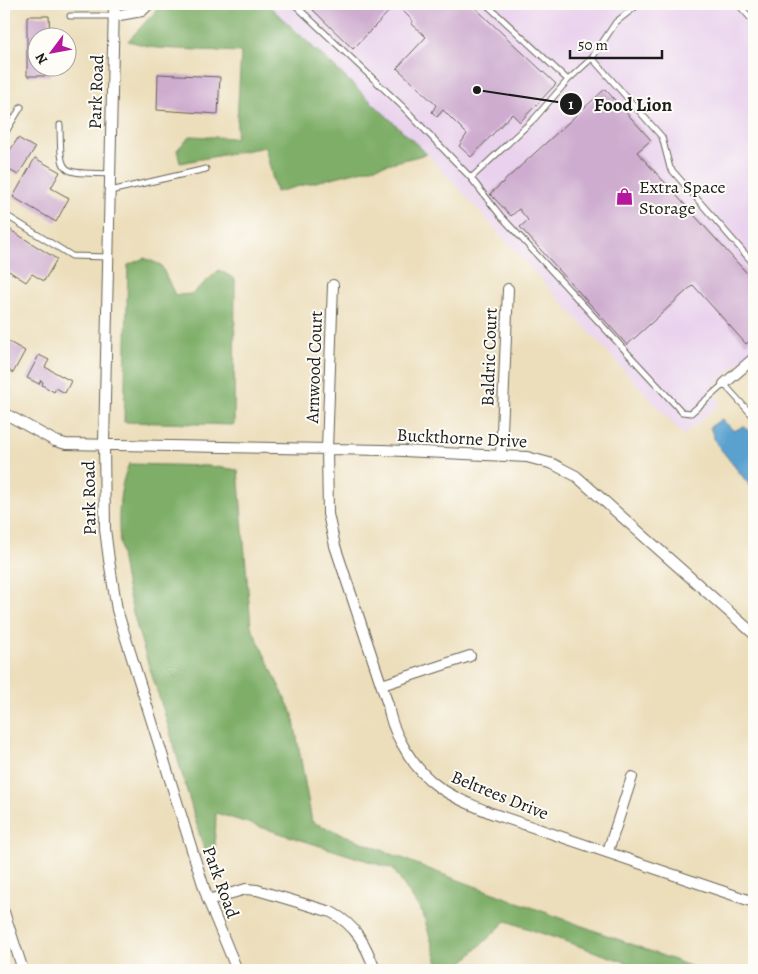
<svg xmlns="http://www.w3.org/2000/svg" width="758" height="974" font-family="Alegreya,serif">
<style>
.built{fill:#e9d2ed}
.forest{fill:#7eae68;stroke:#4d6542}
.water{fill:#5aa1d0;stroke:#3b5e76}
.building{fill:#ceaccf}
.lines{fill:none;stroke-linecap:round;stroke-linejoin:round}
.service-casing{stroke:#656054;stroke-width:7}
.minor-casing{stroke:#656054;stroke-width:12}
.service{stroke:#fff;stroke-width:5}
.minor{stroke:#fff;stroke-width:10}
.labels{text-anchor:middle;dominant-baseline:central;stroke-width:4;stroke-linejoin:round;paint-order:stroke}
.street-label{font-size:18px;fill:#1c1c1c;stroke:#fdfcf7}
.poi-label{font-size:18px;fill:#1c1c1c;stroke:#fdfcf7;text-anchor:start}
.leader{fill:none;stroke:#1c1c1c;stroke-width:2}
.callout-dot{fill:#1c1c1c;stroke:#fdfcf7;stroke-width:2}
.mark-label{font-size:15px;text-anchor:middle;font-weight:bold;fill:#fff}
.callout-label{font-size:19px;text-anchor:middle;font-weight:bold;fill:#1c1c1c;stroke:#fdfcf7;stroke-width:4;stroke-linejoin:round;paint-order:stroke}
</style>
<rect width="100%" height="100%" fill="#fdfcf7"/>
<filter id="ink" filterUnits="userSpaceOnUse"><feTurbulence type="fractalNoise" baseFrequency=".02" numOctaves="2"/><feDisplacementMap in="SourceGraphic" scale="10" xChannelSelector="R" yChannelSelector="G"/><feConvolveMatrix kernelMatrix="1 2 1 2 8 2 1 2 1" color-interpolation-filters="sRGB"/></filter>
<filter id="wash" filterUnits="userSpaceOnUse"><feTurbulence type="fractalNoise" baseFrequency=".0096" numOctaves="4" result="noise"/><feDisplacementMap in="SourceGraphic" scale="20" xChannelSelector="R" yChannelSelector="G"/><feGaussianBlur stdDeviation="1.12" result="paint"/><feColorMatrix in="noise" values="0 0 0 0 0 0 0 0 0 0 0 0 0 0 0 0 0 1.4 0 .05"/><feComposite in="paint" operator="in"/></filter>
<g filter="url(#wash)">
<rect width="100%" height="100%" fill="#ecdebb"/>
<path class="built" d="M267,4h487v345l-44,40 11,14 -38,32 -256,-281z"/>
<path class="forest" d="M162,4h105l160,150 -151,38 -11,-45 -85,16 -3,-13 13,-14 46,2 5,-86 -85,-4 -28,-7z
M144,258l17,7 14,30 17,-1 27,-24 16,9 -1,146 -110,-3 4,-157z
M129,464l80,2 29,4 13,156 42,89 19,107 122,49 267,99h-53l-142,-49 -51,49h-15l-17,-56 -30,-45 -177,-56 -1,36 -11,1c-13,-45 -26,-90 -39,-135 -22,-69 -66,-182 -36,-251z"/>
<path class="water" d="M722,419l12,12 10,-5 10,12v53l-38,-48 -6,-16z"/>
<g id="blocks">
<path class="building" d="M319,4h152l85,80 -36,38 -8,-8 -41,43 -12,-11 8,-12 -24,-24 -6,7 -5,-5 4,-7 -39,-37 29,-31 -14,-13 1,-3 -17,-17 -43,45 -40,-39z
M27,16h22l1,22h-12v30h12v8h-23z
M158,74l62,3 -2,37 -61,-4z
M605,89l46,51 -14,12 117,129v56l-8,7 -53,-59 -66,60 -107,-118 8,-7 -9,-11 -8,7 -21,-22z
M18,138l17,10 -17,27 -14,-8v-7z
M35,158l25,14 -9,16 18,10 -13,24 -43,-25z
M4,226l53,33 -13,22 -12,-7 -6,8 -22,-14 3,-7 -3,-2z
M4,339l21,12 -12,22 -9,-6z
M39,355l10,5 -4,7 26,14 -6,12 -9,-5 -2,4 -12,-7 1,-3 -2,-2 -2,4 -12,-6z"/>
</g>
</g>
<g filter="url(#ink)">
<use href="#blocks" fill-opacity="0" stroke="#656054" stroke-width="1"/>
<g class="lines">
<defs>
<path id="service" d="M294,4l108,102 69,72 29,37 182,197 9,1 33,-29 30,33
M486,4l82,76
M738,4l16,18
M70,16h44
M592,58l70,79 8,31 84,96
M60,125c1,52 -1,47 50,49
M4,135l17,-28
M471,178l63,-59 34,-39 24,-22 24,-36 23,-18
M110,191l96,-22
M4,214l68,42 36,1"/>
<path id="minor" d="M114,4l-10,440 1,85 4,31 8,50 76,243 15,47 29,70
M114,16l28,-5 7,-7
M333,285l-6,164 1,65 7,32 53,159c2,14 7,27 14,39 22,41 48,52 89,69l263,89
M724,384l30,-26
M4,413l51,28 11,3 317,6 144,7 26,7 23,12 178,158
M501,455l7,-166
M382,685l88,-29
M608,851l24,-74
M208,900l38,-11 11,1 74,22c25,13 35,33 44,58
M4,912l19,58"/>
</defs>
<use href="#service" class="service-casing"/>
<use href="#minor" class="minor-casing"/>
<use href="#service" class="service"/>
<use href="#minor" class="minor"/>
</g>
</g>
<defs>
<symbol id="shop-bare" viewBox="-9 -9 18 18"><path d="M-5-2.5h2.3a2.7 3.5 0 0 1 5.4 0H5L5.5 6h-11ZM-1.5-2.5h3a1.5 2.3 0 0 0-3 0Z" fill="#b5179e" stroke="#fdfcf7" stroke-width="2.5" paint-order="stroke"/></symbol>
</defs>
<g fill-rule="evenodd">
<use href="#shop-bare" x="612" y="184" width="25" height="25"/>
</g>
<g class="labels">
<g class="street-label">
<text transform="translate(96 92) rotate(-88)">Park Road</text>
<text transform="translate(489 357) rotate(-88)">Baldric Court</text>
<text transform="translate(314 367) rotate(-88)">Arnwood Court</text>
<text transform="translate(462 438) rotate(3)">Buckthorne Drive</text>
<text transform="translate(89 498) rotate(-91)">Park Road</text>
<text transform="translate(500 795) rotate(22)">Beltrees Drive</text>
<text transform="translate(221 882) rotate(70)">Park Road</text>
</g>
<g class="poi-label">
<text x="639" y="187">Extra Space<tspan x="639" dy="21">Storage</tspan></text>
</g>
</g>
<path class="leader" d="M477 90L571 104"/>
<g class="callout-dot">
<circle cx="477" cy="90" r="5"/>
<circle cx="571" cy="104" r="12"/>
</g>
<g class="mark-label">
<text x="571" y="109">1</text>
</g>
<g class="callout-label">
<text x="633" y="111">Food Lion</text>
</g>
<rect width="758" height="974" fill="none" stroke="#fdfcf7" stroke-width="20"/>
<g transform="translate(52 52) rotate(238)"><circle r="24" fill="#fdfcf7" stroke="#a3a29f"/>
<path d="M0-4L9 19L0 12L-9 19Z" fill="#b5179e"/>
<text y="-8" font-size="14" font-weight="bold" text-anchor="middle" fill="#1c1c1c">N</text>
</g>
<path d="M570 50v8h92v-8" fill="none" stroke="#1c1c1c" stroke-width="2.5"/>
<text x="578" y="50" font-size="15" fill="#1c1c1c" stroke="#fdfcf7" stroke-width="4" paint-order="stroke">50 m</text>
</svg>
